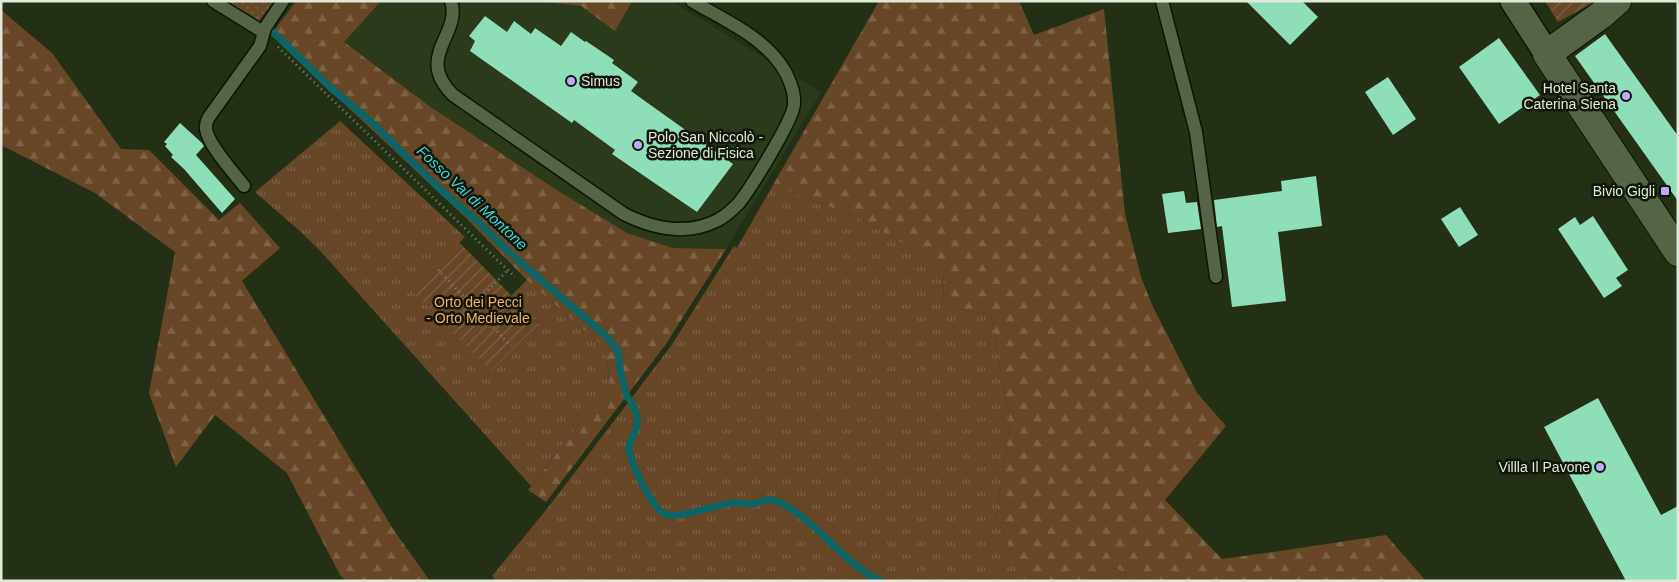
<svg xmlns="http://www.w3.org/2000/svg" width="1679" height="582" font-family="Arial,sans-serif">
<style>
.built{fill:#2a3a1a}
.grass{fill:url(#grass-tufts)}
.forest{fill:url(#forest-firs)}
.park{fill:url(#park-dots)}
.garden{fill:url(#garden-furrows)}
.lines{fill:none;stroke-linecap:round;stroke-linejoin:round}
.stream{stroke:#0d6566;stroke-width:7}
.building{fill:#8fdeba}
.service-casing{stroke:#0c1701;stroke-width:15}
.minor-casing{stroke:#0c1701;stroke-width:28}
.secondary-casing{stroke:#0c1701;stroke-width:30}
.path{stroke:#7a8570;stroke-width:3;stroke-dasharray:1 4;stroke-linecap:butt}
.service{stroke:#556347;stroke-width:12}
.minor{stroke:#556347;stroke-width:25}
.secondary{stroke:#556347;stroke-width:28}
.poi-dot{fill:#bfa9f4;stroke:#10160a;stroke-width:2}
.labels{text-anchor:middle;stroke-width:5;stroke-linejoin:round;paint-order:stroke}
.poi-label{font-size:14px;fill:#e0e9d9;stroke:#10160a;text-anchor:end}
.park-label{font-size:14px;fill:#f8ae67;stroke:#10160a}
.water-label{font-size:15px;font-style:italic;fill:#3dd6da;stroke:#10160a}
</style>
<defs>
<pattern id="grass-tufts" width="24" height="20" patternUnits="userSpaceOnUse" patternTransform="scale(1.25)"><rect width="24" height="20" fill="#684727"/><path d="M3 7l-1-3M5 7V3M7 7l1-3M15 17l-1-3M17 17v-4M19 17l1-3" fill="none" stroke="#7d6246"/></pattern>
<pattern id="forest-firs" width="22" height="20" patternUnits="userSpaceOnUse" patternTransform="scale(1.25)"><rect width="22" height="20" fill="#684727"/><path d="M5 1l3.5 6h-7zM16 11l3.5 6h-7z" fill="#7d6246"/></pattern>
<pattern id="park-dots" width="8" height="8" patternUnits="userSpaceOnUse" patternTransform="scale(1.25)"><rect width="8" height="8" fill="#684727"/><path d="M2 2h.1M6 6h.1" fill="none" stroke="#7d6246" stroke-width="1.8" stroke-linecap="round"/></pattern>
<pattern id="garden-furrows" width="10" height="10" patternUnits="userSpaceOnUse" patternTransform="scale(1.25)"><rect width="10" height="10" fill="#684727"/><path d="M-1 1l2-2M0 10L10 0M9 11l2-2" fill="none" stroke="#7d6246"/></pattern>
</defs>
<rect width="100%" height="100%" fill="#233016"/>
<!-- built -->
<path class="built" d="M381 1H536L581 6 615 31 632 1H671L821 92 726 249 673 248 627 233 545 183 432 108 344 42Z"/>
<!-- grass -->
<g class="grass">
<path d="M340 121 465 237 411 290 539 324 511 296 527 280 606 349 610 386 531 486 323 254 302 233 255 192Z"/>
<path d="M773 185 859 218 943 267 944 306 991 315 1010 424 996 517 1025 581H492L494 578 492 576 550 505 671 346 734 246 737 248Z"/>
<path d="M1116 568 1140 581H1082L1081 579Z"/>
</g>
<!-- forest -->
<g class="forest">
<path d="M296 1H381L344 42 432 108 552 187 627 233 673 248 726 249 666 344 546 502 528 490 610 386 606 349 527 280 465 217 271 35Z"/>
<path d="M536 1H632L615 31 581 6Z"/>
<path d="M879 1H1019L1034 35 1104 9 1125 214 1141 277 1153 307 1197 393 1226 426 1165 500 1222 559 1280 551 1386 535 1426 581H1140L1116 568 1082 579V581H1025L996 517 1010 424 991 315 944 306 943 267 859 218 773 185Z"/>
<path d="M1 10 52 53 121 149 149 150 219 220 240 203 280 248 242 281 393 529 430 581H346L340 575 287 473 215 415 176 467 149 393 175 252 95 193 1 145Z"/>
</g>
<!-- park -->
<path class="park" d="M225 1H274L258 22Z"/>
<!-- garden -->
<g class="garden">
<path d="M1545 1H1596L1558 22Z"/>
<path d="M459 242 539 324 491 371 411 290Z"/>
</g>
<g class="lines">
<!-- stream -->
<g class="stream">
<path d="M273 32 331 88 367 118 441 190 477 221 510 253 606 336 618 351 620 370 627 397"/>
<path d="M630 400C635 410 640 418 636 429 634 435 630 440 629 446 628 460 652 506 663 513 676 522 717 503 733 503 740 502 746 504 753 504 759 503 765 499 771 500 782 501 792 510 801 516 827 536 851 568 881 581"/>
</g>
</g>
<!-- building -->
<g class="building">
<path d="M1246 1H1302L1318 17 1290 45Z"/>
<path d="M485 16 507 32 514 21 531 34 535 28 561 46 571 32 585 42 586 41 614 60 612 63 638 82 631 91 733 164 697 212 612 154 615 150 574 120 572 123 470 51 475 41 469 36Z"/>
<path d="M1605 34 1678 136V201L1575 56Z"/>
<path d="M1499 38 1540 95 1499 124 1459 67Z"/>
<path d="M1388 77 1416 119 1393 135 1365 92Z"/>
<path d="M180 123 202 143 204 146 196 155 235 199 222 213 184 169 171 157 173 155 165 146 167 144 164 142Z"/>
<path d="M1316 176 1322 226 1278 232 1286 301 1232 307 1222 226 1217 227 1214 200 1282 191 1281 181Z"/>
<path d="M1184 191 1186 203 1197 202 1201 229 1168 233 1162 194Z"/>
<path d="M1460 207 1478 235 1459 247 1441 219Z"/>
<path d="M1593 216 1628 270 1616 278 1622 286 1604 298 1558 229 1575 217 1580 225Z"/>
<path d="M1598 398 1661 515 1678 506V581H1626L1544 427Z"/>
</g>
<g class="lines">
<defs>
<g id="service">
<path d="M213 1 263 32"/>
<path d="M451 1C462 35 414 56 453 95L624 214C654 229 687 236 718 220 726 216 733 209 739 203 750 189 794 119 794 104 795 91 788 75 781 65 760 35 722 19 692 1"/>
<path d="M1162 1 1196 132 1216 277"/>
<path d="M244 186C234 173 208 145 206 129 205 124 207 121 209 117L260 46 265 28 283 1"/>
</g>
<path id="minor" d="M1513 1 1547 54"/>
<path id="secondary" d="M1617 1 1601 15 1547 54 1678 252"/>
</defs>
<!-- service casing -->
<use href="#service" class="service-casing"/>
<!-- minor casing -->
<use href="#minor" class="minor-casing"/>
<!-- secondary casing -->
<use href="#secondary" class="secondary-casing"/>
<!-- path -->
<g class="path">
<path d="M278 47 515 277"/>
<path d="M438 270 511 346"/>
<path d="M453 326 508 270"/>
</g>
<!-- service -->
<use href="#service" class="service"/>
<!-- minor -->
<use href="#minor" class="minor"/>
<!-- secondary -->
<use href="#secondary" class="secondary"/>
</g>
<!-- markers -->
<g class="poi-dot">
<circle cx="571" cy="81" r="5"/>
<circle cx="1626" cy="96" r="5"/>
<circle cx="638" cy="145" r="5"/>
<rect x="1660" y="186" width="10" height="10" rx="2.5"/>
<circle cx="1600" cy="467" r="5"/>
</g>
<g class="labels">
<!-- poi labels -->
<g class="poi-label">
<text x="581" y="86" text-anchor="start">Simus</text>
<text x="1616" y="93">Hotel Santa<tspan x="1616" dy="16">Caterina Siena</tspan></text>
<text x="648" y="142" text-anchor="start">Polo San Niccolò -<tspan x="648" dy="16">Sezione di Fisica</tspan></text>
<text x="1655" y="196">Bivio Gigli</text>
<text x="1590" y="472">Villla Il Pavone</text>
</g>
<!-- park labels -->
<g class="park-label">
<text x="478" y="307">Orto dei Pecci<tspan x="478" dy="16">- Orto Medievale</tspan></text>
</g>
<!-- water labels -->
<g class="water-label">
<text transform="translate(472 198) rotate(43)" y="5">Fosso Val di Montone</text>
</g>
</g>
<!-- border -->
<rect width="1679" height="582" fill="none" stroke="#e0e9d9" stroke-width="5"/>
</svg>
